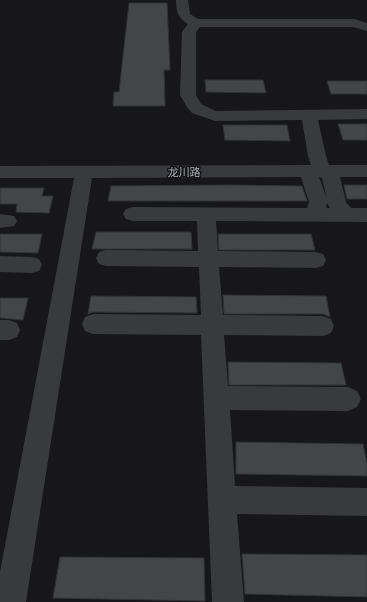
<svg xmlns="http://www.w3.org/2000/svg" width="367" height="602" font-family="Signika,'Noto Sans SC',sans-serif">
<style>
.building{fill:#434649;stroke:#313235}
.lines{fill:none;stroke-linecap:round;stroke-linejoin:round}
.minor{fill:#383a3e;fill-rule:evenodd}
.labels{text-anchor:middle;stroke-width:3;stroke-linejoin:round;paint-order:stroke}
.street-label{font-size:11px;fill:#a9b1b9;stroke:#121214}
</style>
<rect width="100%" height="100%" fill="#171719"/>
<!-- building -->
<g class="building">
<path d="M129 3H167L170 70H164L165 106H113L114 92H119Z"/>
<path d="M205 80H263L266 93 206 92Z"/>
<path d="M327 81H367V94H331Z"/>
<path d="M338 124H367V140H343Z"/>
<path d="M223 125H287L290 141 225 140Z"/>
<path d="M229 185 302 186 307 201H108L111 186Z"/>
<path d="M344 185H367V199H347Z"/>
<path d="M0 188H44L42 196H53L49 213 16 212 17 204H0Z"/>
<path d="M96 232H191L192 249H92Z"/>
<path d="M0 234H42L38 253 0 252Z"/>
<path d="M218 234H311L315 250H219Z"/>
<path d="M223 295 326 296 330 317 323 314H224Z"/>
<path d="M91 296 196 297 197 313 93 312 88 314Z"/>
<path d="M0 298H28L23 320 0 318Z"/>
<path d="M228 362 341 363 346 385H229Z"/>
<path d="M236 442 363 444 367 463V476L236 474Z"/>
<path d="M242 554 367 555V597L245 594Z"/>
<path d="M60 557 204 558 205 601 53 598Z"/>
</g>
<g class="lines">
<!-- minor -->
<g class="minor">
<path d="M176 0H188L190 14 198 19H354L367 23V31L353 27H200L196 32V95L201 104 216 111 367 109V119L318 120 326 156 329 165H367V177H340L346 202 351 208H367V222L216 221 218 251 316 252 323 254 326 260 323 266 316 268 219 267 223 315 323 316 331 319 334 326 331 333 323 336 224 335 228 386 348 387 357 391 361 399 357 407 348 411 230 410 235 486 367 488V516L237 514 244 602H212L201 335 93 334 85 331 82 324 85 317 93 314 201 315 199 267 106 266 99 264 96 258 99 252 106 250 198 251 197 221H133L126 219 123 214 126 209 133 207 307 208 309 202 301 177 92 178 26 602H0V572L74 178H0V166L311 165 308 156 302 120 215 121 192 113 187 107 180 95 182 32 188 24C178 18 176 11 176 0ZM319 177 322 178 327 199ZM327 203 330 208H326Z"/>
<path d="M0 214 14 216 17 221 14 226 0 228Z"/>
<path d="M0 256 32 257 39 259 42 265 39 271 32 273 0 272Z"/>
<path d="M0 320H9L17 323 20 330 17 337 9 340H0Z"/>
</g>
</g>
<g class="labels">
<!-- street labels -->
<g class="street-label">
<text x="184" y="176">龙川路</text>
</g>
</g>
</svg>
